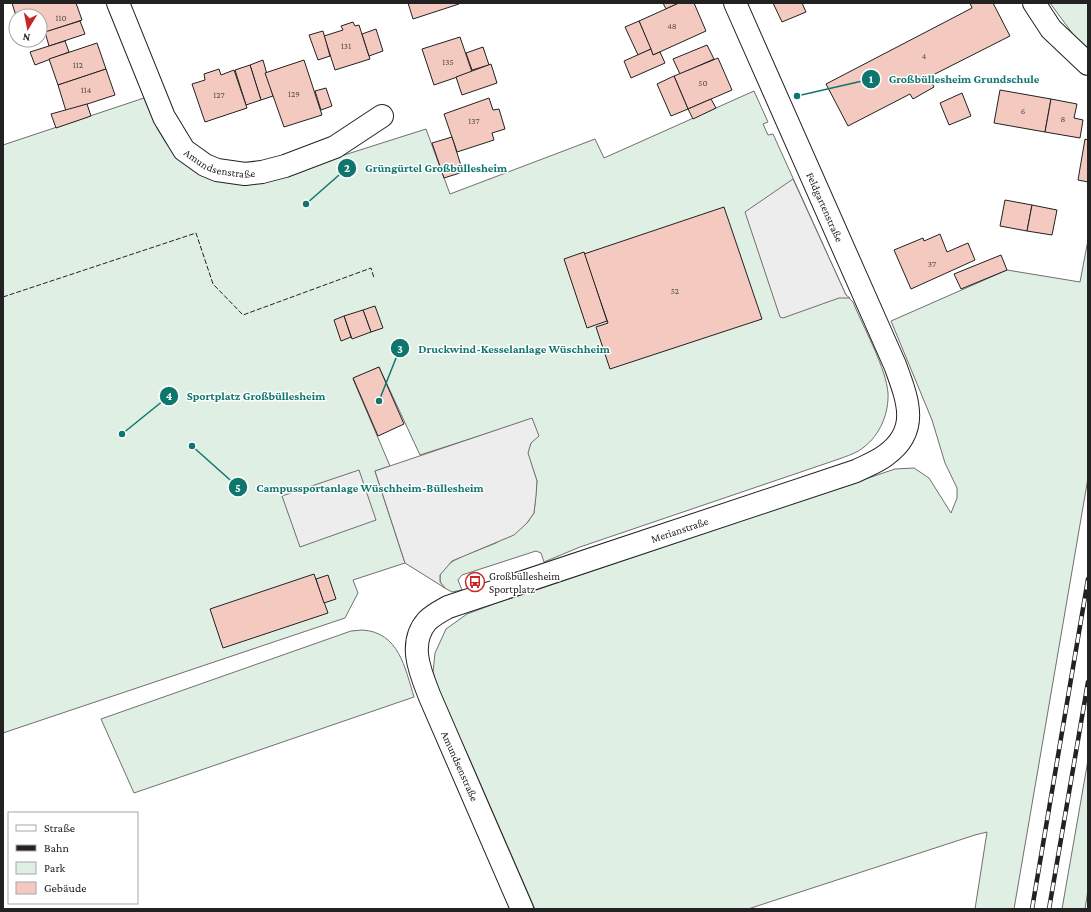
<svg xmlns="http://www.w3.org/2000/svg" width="1091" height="912" font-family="'Crimson Pro',serif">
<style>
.green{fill:#e0efe3;stroke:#6f6f6f}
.parking{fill:#ededed;stroke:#6f6f6f}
.building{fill:#f3c9c0;stroke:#222}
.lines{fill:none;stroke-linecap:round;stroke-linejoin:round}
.minor-casing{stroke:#222;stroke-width:24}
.minor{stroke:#fff;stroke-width:22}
.rail-casing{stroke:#222;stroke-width:4.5}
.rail{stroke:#fff;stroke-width:3;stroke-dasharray:9;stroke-linecap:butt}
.fence{stroke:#222;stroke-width:1;stroke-dasharray:5 2;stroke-linecap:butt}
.labels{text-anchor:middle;stroke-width:3;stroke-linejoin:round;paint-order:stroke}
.number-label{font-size:9px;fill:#564c4a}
.street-label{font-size:11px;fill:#222;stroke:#fff}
.poi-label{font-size:11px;fill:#222;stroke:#fff;text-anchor:start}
.leader{fill:none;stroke:#0f766e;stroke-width:1.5}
.callout-dot{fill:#0f766e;stroke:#fff;stroke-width:1.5}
.mark-label{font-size:12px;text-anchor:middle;font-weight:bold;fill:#fff}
.callout-label{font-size:12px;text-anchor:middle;font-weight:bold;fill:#0f766e;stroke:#fff;stroke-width:3;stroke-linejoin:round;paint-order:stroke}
</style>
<rect width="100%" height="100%" fill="#fff"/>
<!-- green -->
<g class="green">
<path d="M1050 3H1088V49L1078 41Z"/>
<path d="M754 91 768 122 763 124 768 135 773 134 846 295 853 302 856 309C866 332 886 369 888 393 889 413 880 435 864 447 857 453 847 456 839 459L580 547 544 562 541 553 536 551 462 575 458 580 462 590 452 592 443 587 440 581V575L444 568 453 561 463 556 496 543 527 523 534 513 537 481 527 453 531 443 532 419 420 455 379 367 353 379 390 466 375 471 405 563 353 580 358 593 345 618 3 733V145L144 98 157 128 166 143 180 159 275 177 426 129 450 194 595 139 604 158Z"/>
<path d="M1088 240V478L1014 909H975L987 832 975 835 748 909H535L470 760 439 693 433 672 435 653 446 629 467 614 494 604 895 469 914 468 929 478 951 513 957 498V488L945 463 932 420 891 321 1007 270 1080 282Z"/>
<path d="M362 630C399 632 405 668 414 697L134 793 101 719 351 631Z"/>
<path d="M1088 760V890L1085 909H1062Z"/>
</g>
<!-- parking -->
<g class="parking">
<path d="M793 179 846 295 850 298H839L783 318 780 317 745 212Z"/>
<path d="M532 418 539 436 531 443 528 453 537 481 536 496 534 513 527 523 514 535 452 561 440 575V582L445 588 405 563 375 471Z"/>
<path d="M359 470 376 520 300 547 282 496Z"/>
</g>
<!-- building -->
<g class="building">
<path d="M12 3H76L82 20 43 33 40 16H16Z"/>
<path d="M408 3H459V4L413 19Z"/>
<path d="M663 3H679L666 9Z"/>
<path d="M679 3H694L706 31 653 55 639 21Z"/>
<path d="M773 3H802L806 12 782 22Z"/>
<path d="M970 3H993L1010 36 929 77 934 87 913 99 910 94 848 126 826 84 972 8Z"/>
<path d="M80 21 85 34 49 46 45 32Z"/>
<path d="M639 21 651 49 638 55 625 27Z"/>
<path d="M353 22 355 26 359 25 370 59 335 70 324 36 343 30 341 26Z"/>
<path d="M376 29 383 51 369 56 362 34Z"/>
<path d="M323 31 330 56 318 60 309 35Z"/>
<path d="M460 37 472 72 434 85 422 49Z"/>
<path d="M65 41 69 52 35 65 30 52Z"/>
<path d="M97 43 106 69 58 85 49 59Z"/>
<path d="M707 45 714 59 680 74 673 59Z"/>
<path d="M483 47 489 65 472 70 466 53Z"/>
<path d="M651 49 653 55 660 52 665 63 631 78 624 61Z"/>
<path d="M718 58 732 90 688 109 674 76Z"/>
<path d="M263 60 273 96 261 100 250 65Z"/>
<path d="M304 60 322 115 284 127 265 73Z"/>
<path d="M491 64 497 83 462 95 456 77Z"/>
<path d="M250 65 261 100 246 105 235 70Z"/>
<path d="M106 69 115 95 66 111 58 85Z"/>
<path d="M219 69 221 75 234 70 247 108 205 122 192 84 205 80 204 74Z"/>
<path d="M674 76 688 109 671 116 657 84Z"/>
<path d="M326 88 332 106 321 110 315 91Z"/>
<path d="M1000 90 1051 99 1045 132 994 123Z"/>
<path d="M962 93 971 116 949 125 940 103Z"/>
<path d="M489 98 493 110 499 109 505 129 492 133 494 140 457 152 444 114Z"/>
<path d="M711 99 716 108 693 119 688 109Z"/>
<path d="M1051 99 1077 104 1074 118 1083 120 1080 138 1045 132Z"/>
<path d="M87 104 91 116 56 128 51 114Z"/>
<path d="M452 137 463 172 444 178 432 143Z"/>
<path d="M1085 139 1088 140V182L1078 180Z"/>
<path d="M1005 200 1032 205 1027 231 1000 226Z"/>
<path d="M1032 205 1057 210 1052 235 1027 231Z"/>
<path d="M724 207 762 319 610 369 596 327 608 323 584 254Z"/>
<path d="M940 234 947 252 968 243 975 260 911 289 894 250 923 238 924 241Z"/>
<path d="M584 252 607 321 587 328 564 259Z"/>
<path d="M1001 255 1007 270 961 289 954 274Z"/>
<path d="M375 306 383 328 371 332 363 310Z"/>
<path d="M363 310 371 332 352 339 344 316Z"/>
<path d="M344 316 351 337 341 341 334 320Z"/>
<path d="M379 367 404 424 378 436 353 378Z"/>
<path d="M314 574 328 613 223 648 210 609Z"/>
<path d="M328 575 336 599 324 603 316 579Z"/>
</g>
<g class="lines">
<defs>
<g id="minor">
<path id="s1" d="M118 3 164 117 184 150 205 165 217 170 245 174 262 172 285 166 335 147 382 116"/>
<path d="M1034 3 1051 29 1088 64"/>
<path id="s2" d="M522 909 430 697C421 674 407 644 427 621 433 615 441 611 448 607L856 471C866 466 877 462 886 455 921 430 907 398 895 365L735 3"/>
</g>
</defs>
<!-- minor casing -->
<use href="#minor" class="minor-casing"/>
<!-- minor -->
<use href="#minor" class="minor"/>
<defs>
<g id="rail">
<path d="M1032 909 1088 579"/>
<path d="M1049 909 1088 682"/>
</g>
</defs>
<!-- rail casing -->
<use href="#rail" class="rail-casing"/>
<!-- rail -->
<use href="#rail" class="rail"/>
<!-- fence -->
<path class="fence" d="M3 297 196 233 213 284 243 315 371 268 374 278"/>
</g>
<!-- icons -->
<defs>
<symbol id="bus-ring" viewBox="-11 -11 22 22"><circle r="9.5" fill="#fff" stroke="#c62828" stroke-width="1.5"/><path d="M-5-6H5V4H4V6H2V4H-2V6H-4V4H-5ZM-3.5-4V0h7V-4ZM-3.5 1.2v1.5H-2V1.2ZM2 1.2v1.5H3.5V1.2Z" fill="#c62828"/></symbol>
</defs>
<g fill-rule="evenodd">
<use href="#bus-ring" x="464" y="571" width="22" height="22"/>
</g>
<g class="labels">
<!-- number labels -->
<g class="number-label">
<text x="61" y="21">110</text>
<text x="672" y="29">48</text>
<text x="346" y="49">131</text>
<text x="924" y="59">4</text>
<text x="448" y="65">135</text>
<text x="78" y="68">112</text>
<text x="703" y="86">50</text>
<text x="86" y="93">114</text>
<text x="294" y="97">129</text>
<text x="219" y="98">127</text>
<text x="1023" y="114">6</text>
<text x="1063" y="122">8</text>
<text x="474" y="124">137</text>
<text x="932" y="267">37</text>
<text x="675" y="294">52</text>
</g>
<!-- street labels -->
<g class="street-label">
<text dy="4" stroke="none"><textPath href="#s1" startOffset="201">Amundsenstraße</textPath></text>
<text transform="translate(825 207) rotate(66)" y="4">Feldgartenstraße</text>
<text dy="4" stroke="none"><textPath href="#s2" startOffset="581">Merianstraße</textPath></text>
<text transform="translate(460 766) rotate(66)" y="4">Amundsenstraße</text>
</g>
<!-- poi labels -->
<g class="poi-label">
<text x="489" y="580">Großbüllesheim<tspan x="489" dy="13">Sportplatz</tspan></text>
</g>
</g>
<!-- callouts -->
<path class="leader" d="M797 96L871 79M306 204L347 168M379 401L400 348M122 434L169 396M192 446L238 487"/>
<g class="callout-dot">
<circle cx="797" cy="96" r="4"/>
<circle cx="306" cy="204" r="4"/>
<circle cx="379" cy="401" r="4"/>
<circle cx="122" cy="434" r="4"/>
<circle cx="192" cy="446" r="4"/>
<circle cx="871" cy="79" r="10"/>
<circle cx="347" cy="168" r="10"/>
<circle cx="400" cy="348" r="10"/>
<circle cx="169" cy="396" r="10"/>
<circle cx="238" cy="487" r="10"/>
</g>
<g class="mark-label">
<text x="871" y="83">1</text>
<text x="347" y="172">2</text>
<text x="400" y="353">3</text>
<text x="169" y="400">4</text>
<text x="238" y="492">5</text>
</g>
<g class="callout-label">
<text x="964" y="83">Großbüllesheim Grundschule</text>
<text x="436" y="172">Grüngürtel Großbüllesheim</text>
<text x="514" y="353">Druckwind-Kesselanlage Wüschheim</text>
<text x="256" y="400">Sportplatz Großbüllesheim</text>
<text x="370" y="492">Campussportanlage Wüschheim-Büllesheim</text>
</g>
<!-- border -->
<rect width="1091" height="912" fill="none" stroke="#222222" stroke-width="8"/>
<!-- legend -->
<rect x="8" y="812" width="130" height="92" fill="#ffffff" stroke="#a7a7a7"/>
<rect x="16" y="825" width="20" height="6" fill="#ffffff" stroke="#a7a7a7"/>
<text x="44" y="832" font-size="12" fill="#222222">Straße</text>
<rect x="16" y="845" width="20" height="6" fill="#222222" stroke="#a7a7a7"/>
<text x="44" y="852" font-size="12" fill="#222222">Bahn</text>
<rect x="16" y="862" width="20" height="12" fill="#e0efe3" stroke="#a7a7a7"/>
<text x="44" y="872" font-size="12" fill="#222222">Park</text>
<rect x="16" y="882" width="20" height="12" fill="#f3c9c0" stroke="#a7a7a7"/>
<text x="44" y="892" font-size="12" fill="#222222">Gebäude</text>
<!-- north arrow -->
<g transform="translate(28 28) rotate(190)"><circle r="19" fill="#ffffff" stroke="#a7a7a7"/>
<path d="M0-3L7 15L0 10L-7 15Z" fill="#c62828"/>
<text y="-6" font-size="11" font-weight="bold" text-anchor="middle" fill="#222222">N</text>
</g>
</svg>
